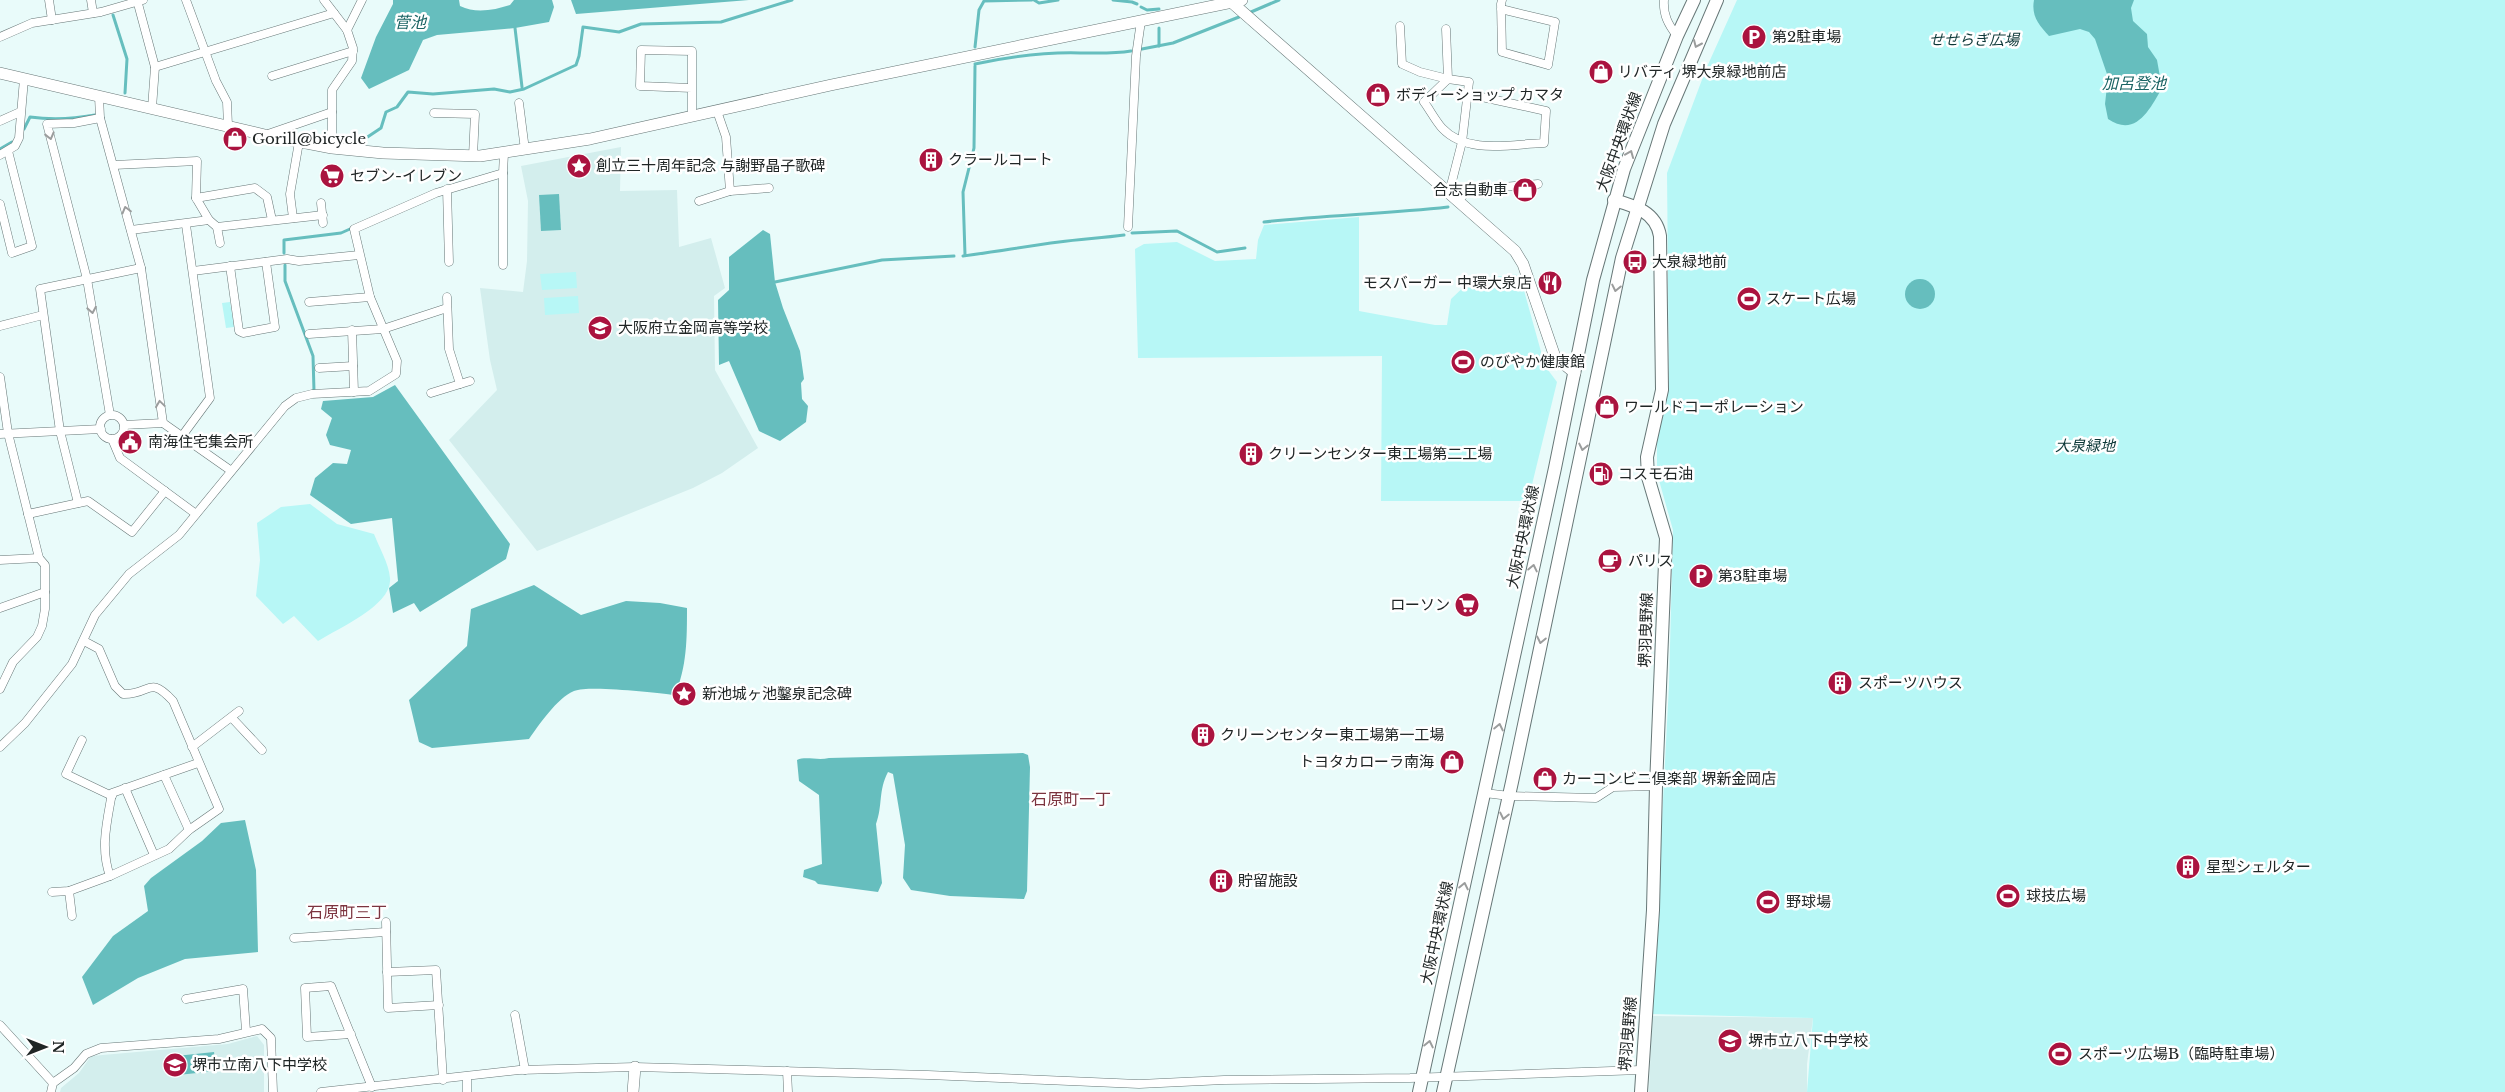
<svg xmlns="http://www.w3.org/2000/svg" width="2505" height="1092" font-family="'Libre Baskerville','Noto Sans JP',serif">
<style>
.built{fill:#d3eeed}
.green{fill:#b7f7f6}
.water{fill:#66bebe}
.lines{fill:none;stroke-linecap:round;stroke-linejoin:round}
.stream{stroke:#66bebe;stroke-width:3}
.street-casing{stroke:#677777;stroke-width:9}
.secondary-casing{stroke:#677777;stroke-width:12}
.primary-casing{stroke:#677777;stroke-width:14}
.street{stroke:#fff;stroke-width:8}
.secondary{stroke:#fff;stroke-width:11}
.primary{stroke:#fff;stroke-width:12}
.oneway{stroke:#9b9d9d}
.labels{text-anchor:middle;stroke-width:5;stroke-linejoin:round;paint-order:stroke}
.poi-label{font-size:15px;fill:#202626;stroke:#fff;text-anchor:start}
.park-label{font-size:15px;font-style:italic;fill:#0d3838;stroke:#fff}
.street-label{font-size:15px;fill:#202626;stroke:#fff}
.water-label{font-size:16px;font-style:italic;fill:#196363;stroke:#fff}
.neighbourhood-label{font-size:16px;fill:#7c343f;stroke:#fff}
</style>
<rect width="100%" height="100%" fill="#e9fbfa"/>
<!-- built -->
<g class="built">
<path d="M621 147 620 191 677 190 679 247 711 238 725 288 714 296 715 370 758 448 722 473 693 488 537 551 449 440 497 390 490 360 480 288 523 292 527 261 528 201 521 166Z"/>
<path d="M1652 1016 1813 1018 1807 1064V1092H1649Z"/>
<path d="M257 1036 264 1045V1092H60L61 1088 79 1073 91 1056 228 1044Z"/>
</g>
<!-- green -->
<g class="green">
<path d="M1737 0H2505V1092H1807L1813 1018 1652 1014 1669 685 1673 530 1657 473V441L1669 385 1667 173 1706 69Z"/>
<path d="M1359 217V311L1435 325H1447L1451 299 1470 281 1514 274 1520 276 1545 366 1557 382 1528 501H1381L1382 356 1138 358 1135 249 1144 244 1177 242 1215 261 1256 259 1258 240 1264 225Z"/>
<path d="M576 272 577 288 542 290 540 274Z"/>
<path d="M578 296 579 313 545 315 544 298Z"/>
<path d="M230 302 234 327 226 328 222 303Z"/>
<path d="M310 504 337 524 374 534C379 547 389 564 390 578 393 605 338 628 318 641L294 616 283 624 256 596 260 560 257 523 281 507Z"/>
</g>
<!-- water -->
<g class="water">
<path d="M393 0H459L460 6C476 14 494 10 510 5L514 0H552L554 7 549 22 515 28 437 35 423 40 409 70 369 89 361 78 376 37 393 4Z"/>
<path d="M571 0H749L576 14Z"/>
<path d="M2034 0H2134L2131 8 2133 21 2147 34 2148 47 2157 60 2162 88C2150 109 2136 138 2108 119L2105 104 2108 77 2095 39 2089 32 2080 29 2049 36C2039 25 2031 16 2034 0Z"/>
<path d="M559 194 561 230 541 231 539 195Z"/>
<path d="M763 230 770 234 775 282 783 308 800 351 804 379 801 383 802 399 808 406 806 422 780 441 759 431 729 361 719 365 718 300 729 290V257Z"/>
<circle cx="1920" cy="294" r="15"/>
<path d="M395 385 510 544 506 559 420 612 414 603 393 613 389 588 398 581 392 518 351 524 310 495 315 478 333 463 347 464 351 450 330 445 326 435 332 418 321 409 323 401 373 397Z"/>
<path d="M534 585 581 615 626 601 660 603 687 608C687 639 687 666 675 695 654 693 591 685 574 691 557 698 539 725 529 739L432 748 419 742 409 700 467 646 471 609Z"/>
<path d="M1023 753 1028 755 1030 767 1027 891 1024 899 950 896 911 890 903 878 905 845 893 774 888 772C878 791 883 805 876 824L882 883 878 892 818 884 815 881 803 877 804 870 822 864 819 795 799 781 797 760C806 756 818 761 829 758Z"/>
<path d="M245 820 256 870 258 952 185 959 138 978 93 1005 82 977 113 936 148 911 144 886 151 878 202 841 221 823Z"/>
<path d="M214 1052 216 1071 178 1075 176 1056Z"/>
</g>
<g class="lines">
<!-- stream -->
<g class="stream">
<path d="M1034 0 1039 3 1058 0"/>
<path d="M1113 0 1132 2 1137 4"/>
<path d="M1141 7 1147 10 1159 9"/>
<path d="M1251 12 1279 0"/>
<path d="M113 15 127 59 125 93"/>
<path d="M515 28 522 87"/>
<path d="M1159 46V28"/>
<path d="M975 47 979 10 984 1 1032 0"/>
<path d="M1142 49 1173 43 1239 17"/>
<path d="M975 64C1008 57 1045 52 1080 53 1097 53 1113 54 1131 51"/>
<path d="M24 129 30 117C52 120 73 119 95 115"/>
<path d="M361 144 366 138 381 128 386 112 397 107 408 92 433 94 494 89 510 92 524 89 576 65 579 56 583 27 619 32 641 24 721 22 792 0"/>
<path d="M0 149 12 142"/>
<path d="M1264 222C1325 215 1386 214 1448 207"/>
<path d="M1132 233 1177 231 1217 252 1245 248"/>
<path d="M284 253V240L341 233 350 229"/>
<path d="M965 255 963 192 974 148 975 66"/>
<path d="M963 256C995 252 1027 246 1059 242 1081 239 1102 238 1124 235"/>
<path d="M285 265V281L313 356 314 391"/>
<path d="M775 282 882 260 954 256"/>
</g>
<defs>
<g id="street">
<path d="M49 0 52 20"/>
<path d="M91 0 93 13"/>
<path d="M137 0 155 67 152 108"/>
<path d="M186 0 216 81 227 102 228 126"/>
<path d="M324 0 347 30 353 48 352 61 332 90V148"/>
<path d="M1664 0C1663 15 1668 24 1677 36"/>
<path d="M1501 9 1555 22 1548 65 1502 52 1501 4 1502 0"/>
<path d="M1400 26 1402 64 1420 72 1448 79 1446 29"/>
<path d="M347 30 362 0"/>
<path d="M0 37 32 23 101 12 143 0"/>
<path d="M155 67 334 13"/>
<path d="M272 76 353 51"/>
<path d="M692 88 640 86 641 50 692 51V117"/>
<path d="M99 96 100 118 141 268 163 423 230 470"/>
<path d="M519 103 525 150"/>
<path d="M717 111 726 137 730 191"/>
<path d="M434 113 475 114 473 156"/>
<path d="M100 118 74 123 47 124 87 279 110 415"/>
<path d="M0 121 20 112"/>
<path d="M268 134 332 112"/>
<path d="M0 155 15 146 19 138 24 79"/>
<path d="M114 165 197 161 196 198 209 220"/>
<path d="M447 189 449 262"/>
<path d="M1449 193 1462 142 1469 82 1448 79 1424 102C1430 110 1435 120 1442 128 1467 155 1511 144 1544 143L1546 111 1468 94"/>
<path d="M196 198 255 188 267 197 272 220"/>
<path d="M699 201 730 191 769 188"/>
<path d="M1458 201 1468 190 1538 184"/>
<path d="M321 203 323 223"/>
<path d="M0 204 12 253 32 246 8 151"/>
<path d="M293 218 290 194 299 142"/>
<path d="M217 227 220 243"/>
<path d="M1128 227 1136 56 1141 21"/>
<path d="M131 230 209 220 217 227 323 215"/>
<path d="M503 265V173"/>
<path d="M230 266 239 331 243 333 275 327 266 262"/>
<path d="M193 271 287 259 299 261 359 255"/>
<path d="M447 297 449 349 460 384"/>
<path d="M309 302 370 297"/>
<path d="M0 326 43 315"/>
<path d="M352 330 354 392"/>
<path d="M309 334 383 329 447 308"/>
<path d="M319 368 353 366"/>
<path d="M0 377 8 433 39 558 45 565V609L42 626 37 637 13 662 0 689"/>
<path d="M431 393 470 381"/>
<circle cx="112" cy="427" r="12"/>
<path d="M124 425 163 423"/>
<path d="M0 434 101 429"/>
<path d="M182 436 210 398 186 225"/>
<path d="M112 439 120 458 196 514"/>
<path d="M78 503 60 431 40 289 141 268"/>
<path d="M28 514 88 501 132 532 165 491"/>
<path d="M0 560 39 558"/>
<path d="M0 608 45 592"/>
<path d="M232 718 262 750"/>
<path d="M82 740 66 774 112 796"/>
<path d="M0 747 25 723 72 664 95 615 129 574 179 535 285 406 296 398 312 394 369 391 396 374 397 361 370 297 354 229 436 193 503 173 504 153"/>
<path d="M192 747 239 711"/>
<path d="M164 775 189 830"/>
<path d="M125 788 154 855"/>
<path d="M1485 793 1509 796 1596 798 1613 787 1656 786"/>
<path d="M110 876C100 848 107 822 112 793L198 763"/>
<path d="M69 891 72 916"/>
<path d="M52 892 69 891 110 876 169 849 189 830 219 809 173 701C148 674 151 695 123 694L115 686 99 649 84 641"/>
<path d="M386 922 388 1008 439 1005"/>
<path d="M294 938 386 932"/>
<path d="M387 972 436 970 443 1080"/>
<path d="M186 999 243 989 246 1031"/>
<path d="M515 1015 525 1070"/>
<path d="M0 1025 53 1083"/>
<path d="M351 1034 307 1037 305 988 331 986 372 1087"/>
<path d="M787 1071 788 1092"/>
<path d="M467 1077V1092"/>
<path d="M51 1092 53 1083 74 1068 86 1054 101 1048 219 1039 262 1029 271 1038 273 1092"/>
<path d="M321 1092 519 1070 635 1067 928 1075 1139 1084 1224 1080 1410 1078 1641 1070"/>
</g>
<g id="secondary">
<path d="M1229 0 1515 251 1523 264 1555 357 1575 373"/>
<path d="M0 73 265 135 332 148 383 153 480 156 590 139 831 85 1242 0"/>
<path d="M633 1092 635 1067"/>
</g>
<g id="primary">
<path d="M1614 200C1635 206 1656 212 1660 236L1662 390 1647 457 1648 477 1666 538 1656 786 1653 910 1641 1092"/>
<path d="M1419 1092 1555 468 1593 280 1624 169 1677 36 1694 0"/>
<path d="M1443 1092 1512 782 1622 258 1664 124 1717 0"/>
</g>
</defs>
<!-- street casing -->
<use href="#street" class="street-casing"/>
<!-- secondary casing -->
<use href="#secondary" class="secondary-casing"/>
<!-- primary casing -->
<use href="#primary" class="primary-casing"/>
<!-- street -->
<use href="#street" class="street"/>
<!-- secondary -->
<use href="#secondary" class="secondary"/>
<!-- primary -->
<use href="#primary" class="primary"/>
</g>
<!-- one-way arrows -->
<defs><path id="oneway-chevron" d="M-2-3.5L2.5 0L-2 3.5" fill="none" stroke-width="1.6" stroke-linecap="round" stroke-linejoin="round" transform="scale(1.25)"/></defs>
<g class="oneway">
<use href="#oneway-chevron" transform="translate(1697 44) rotate(114)"/>
<use href="#oneway-chevron" transform="translate(50 136) rotate(76)"/>
<use href="#oneway-chevron" transform="translate(1630 154) rotate(-68)"/>
<use href="#oneway-chevron" transform="translate(126 210) rotate(-105)"/>
<use href="#oneway-chevron" transform="translate(1616 288) rotate(102)"/>
<use href="#oneway-chevron" transform="translate(92 310) rotate(80)"/>
<use href="#oneway-chevron" transform="translate(160 404) rotate(-98)"/>
<use href="#oneway-chevron" transform="translate(1583 447) rotate(102)"/>
<use href="#oneway-chevron" transform="translate(1533 568) rotate(-78)"/>
<use href="#oneway-chevron" transform="translate(1541 640) rotate(102)"/>
<use href="#oneway-chevron" transform="translate(1499 727) rotate(-78)"/>
<use href="#oneway-chevron" transform="translate(1504 816) rotate(102)"/>
<use href="#oneway-chevron" transform="translate(1464 886) rotate(-78)"/>
<use href="#oneway-chevron" transform="translate(1429 1044) rotate(-78)"/>
</g>
<!-- icons -->
<defs>
<symbol id="parking-disc" viewBox="-11 -11 22 22"><circle r="9.5" fill="#aa133f" stroke="#fff"/><path d="M-3.5-5.5H1a3.5 3.5 0 0 1 0 7H-1V5.5H-3.5ZM-1-3.4V-.6H.8a1.4 1.4 0 0 0 0-2.8Z" fill="#fff"/></symbol>
<symbol id="shop-disc" viewBox="-11 -11 22 22"><circle r="9.5" fill="#aa133f" stroke="#fff"/><path d="M-5-2.5h2.3a2.7 3.5 0 0 1 5.4 0H5L5.5 6h-11ZM-1.5-2.5h3a1.5 2.3 0 0 0-3 0Z" fill="#fff"/></symbol>
<symbol id="building-disc" viewBox="-11 -11 22 22"><circle r="9.5" fill="#aa133f" stroke="#fff"/><path d="M-4-6H4V6H1V3H-1V6H-4ZM-2.5-4.3h1.7v1.8h-1.7ZM.8-4.3h1.7v1.8H.8ZM-2.5-1h1.7V.8h-1.7ZM.8-1h1.7V.8H.8Z" fill="#fff"/></symbol>
<symbol id="sight-disc" viewBox="-11 -11 22 22"><circle r="9.5" fill="#aa133f" stroke="#fff"/><path d="M0-6L1.8-2.2L6-1.7L2.9 1.2L3.7 5.4L0 3.3L-3.7 5.4L-2.9 1.2L-6-1.7L-1.8-2.2Z" fill="#fff"/></symbol>
<symbol id="supermarket-disc" viewBox="-11 -11 22 22"><circle r="9.5" fill="#aa133f" stroke="#fff"/><path d="M-6-5.5h2.5l.6 2H6L4.5 2H-2.5L-4.4-4H-6ZM-1.5 3.2a1.3 1.3 0 1 0 .1 0ZM3 3.2a1.3 1.3 0 1 0 .1 0Z" fill="#fff"/></symbol>
<symbol id="bus-disc" viewBox="-11 -11 22 22"><circle r="9.5" fill="#aa133f" stroke="#fff"/><path d="M-5-6H5V4H4V6H2V4H-2V6H-4V4H-5ZM-3.5-4V0h7V-4ZM-3.5 1.2v1.5H-2V1.2ZM2 1.2v1.5H3.5V1.2Z" fill="#fff"/></symbol>
<symbol id="restaurant-disc" viewBox="-11 -11 22 22"><circle r="9.5" fill="#aa133f" stroke="#fff"/><path d="M-5-6h1v4h1v-4h1v4h1v-4h1v5L-1.5 .5V6h-2V.5L-5-1ZM5-6V6H3V1.5H1.5Q1.5-4 5-6Z" fill="#fff"/></symbol>
<symbol id="stadium-disc" viewBox="-11 -11 22 22"><circle r="9.5" fill="#aa133f" stroke="#fff"/><path d="M0-5a6.5 5 0 1 0 0 10a6.5 5 0 1 0 0-10ZM-3.5-1.8h7v3.6h-7Z" fill="#fff"/></symbol>
<symbol id="school-disc" viewBox="-11 -11 22 22"><circle r="9.5" fill="#aa133f" stroke="#fff"/><path d="M0-5L7-2L0 1L-7-2ZM-4 1L0 2.5L4 1V4Q0 6-4 4Z" fill="#fff"/></symbol>
<symbol id="civic-disc" viewBox="-11 -11 22 22"><circle r="9.5" fill="#aa133f" stroke="#fff"/><path d="M-.6-6.5H3V-4.5H.6V-3L4-1V1h2V6H-6V1h2V-1L-.6-3ZM-1.2 2.5V6h2.4V2.5Z" fill="#fff"/></symbol>
<symbol id="fuel-disc" viewBox="-11 -11 22 22"><circle r="9.5" fill="#aa133f" stroke="#fff"/><path d="M-5.5-6h7V0h2V4h1.3V-2.5L3-4.5l.8-.8L6-3V5H2.5V1h-1V6h-7ZM-4.2-4.7v3.2H.2V-4.7Z" fill="#fff"/></symbol>
<symbol id="cafe-disc" viewBox="-11 -11 22 22"><circle r="9.5" fill="#aa133f" stroke="#fff"/><path d="M-5.5-4.5H6V0H3Q3 3.5 0 3.5H-2.5Q-5.5 3.5-5.5 0ZM3-3.2v2h1.7v-2ZM-6 4.5H4V6H-6Z" fill="#fff"/></symbol>
</defs>
<g fill-rule="evenodd">
<use href="#parking-disc" x="1740" y="23" width="28" height="28"/>
<use href="#shop-disc" x="1587" y="58" width="28" height="28"/>
<use href="#shop-disc" x="1364" y="81" width="28" height="28"/>
<use href="#shop-disc" x="221" y="125" width="28" height="28"/>
<use href="#building-disc" x="917" y="146" width="28" height="28"/>
<use href="#sight-disc" x="565" y="152" width="28" height="28"/>
<use href="#supermarket-disc" x="318" y="162" width="28" height="28"/>
<use href="#shop-disc" x="1511" y="176" width="28" height="28"/>
<use href="#bus-disc" x="1621" y="248" width="28" height="28"/>
<use href="#restaurant-disc" x="1536" y="269" width="28" height="28"/>
<use href="#stadium-disc" x="1735" y="285" width="28" height="28"/>
<use href="#school-disc" x="586" y="314" width="28" height="28"/>
<use href="#stadium-disc" x="1449" y="348" width="28" height="28"/>
<use href="#shop-disc" x="1593" y="393" width="28" height="28"/>
<use href="#civic-disc" x="116" y="428" width="28" height="28"/>
<use href="#building-disc" x="1237" y="440" width="28" height="28"/>
<use href="#fuel-disc" x="1587" y="460" width="28" height="28"/>
<use href="#cafe-disc" x="1596" y="547" width="28" height="28"/>
<use href="#parking-disc" x="1687" y="562" width="28" height="28"/>
<use href="#supermarket-disc" x="1453" y="591" width="28" height="28"/>
<use href="#building-disc" x="1826" y="669" width="28" height="28"/>
<use href="#sight-disc" x="670" y="680" width="28" height="28"/>
<use href="#building-disc" x="1189" y="721" width="28" height="28"/>
<use href="#shop-disc" x="1438" y="748" width="28" height="28"/>
<use href="#shop-disc" x="1531" y="765" width="28" height="28"/>
<use href="#building-disc" x="2174" y="853" width="28" height="28"/>
<use href="#building-disc" x="1207" y="867" width="28" height="28"/>
<use href="#stadium-disc" x="1994" y="882" width="28" height="28"/>
<use href="#stadium-disc" x="1754" y="888" width="28" height="28"/>
<use href="#school-disc" x="1716" y="1027" width="28" height="28"/>
<use href="#stadium-disc" x="2046" y="1040" width="28" height="28"/>
<use href="#school-disc" x="161" y="1051" width="28" height="28"/>
</g>
<g class="labels">
<!-- poi labels -->
<g class="poi-label">
<text x="1772" y="42">第2駐車場</text>
<text x="1618" y="77">リバティ 堺大泉緑地前店</text>
<text x="1396" y="100">ボディーショップ カマタ</text>
<text x="252" y="144">Gorill@bicycle</text>
<text x="948" y="165">クラールコート</text>
<text x="596" y="171">創立三十周年記念 与謝野晶子歌碑</text>
<text x="350" y="181">セブン-イレブン</text>
<text x="1508" y="195" text-anchor="end">合志自動車</text>
<text x="1652" y="267">大泉緑地前</text>
<text x="1532" y="288" text-anchor="end">モスバーガー 中環大泉店</text>
<text x="1766" y="304">スケート広場</text>
<text x="618" y="333">大阪府立金岡高等学校</text>
<text x="1480" y="367">のびやか健康館</text>
<text x="1624" y="412">ワールドコーポレーション</text>
<text x="148" y="447">南海住宅集会所</text>
<text x="1268" y="459">クリーンセンター東工場第二工場</text>
<text x="1618" y="479">コスモ石油</text>
<text x="1628" y="566">パリス</text>
<text x="1718" y="581">第3駐車場</text>
<text x="1450" y="610" text-anchor="end">ローソン</text>
<text x="1858" y="688">スポーツハウス</text>
<text x="702" y="699">新池城ヶ池鑿泉記念碑</text>
<text x="1220" y="740">クリーンセンター東工場第一工場</text>
<text x="1434" y="767" text-anchor="end">トヨタカローラ南海</text>
<text x="1562" y="784">カーコンビニ倶楽部 堺新金岡店</text>
<text x="2206" y="872">星型シェルター</text>
<text x="1238" y="886">貯留施設</text>
<text x="2026" y="901">球技広場</text>
<text x="1786" y="907">野球場</text>
<text x="1748" y="1046">堺市立八下中学校</text>
<text x="2078" y="1059">スポーツ広場B（臨時駐車場）</text>
<text x="192" y="1070">堺市立南八下中学校</text>
</g>
<!-- park labels -->
<g class="park-label">
<text x="1974" y="45">せせらぎ広場</text>
<text x="2085" y="451">大泉緑地</text>
</g>
<!-- street labels -->
<g class="street-label">
<text transform="translate(1619 142) rotate(-70)" y="5">大阪中央環状線</text>
<text transform="translate(1523 537) rotate(-78)" y="5">大阪中央環状線</text>
<text transform="translate(1646 630) rotate(-88)" y="5">堺羽曳野線</text>
<text transform="translate(1437 933) rotate(-78)" y="5">大阪中央環状線</text>
<text transform="translate(1628 1034) rotate(-85)" y="5">堺羽曳野線</text>
</g>
<!-- water labels -->
<g class="water-label">
<text x="410" y="28">菅池</text>
<text x="2134" y="89">加呂登池</text>
</g>
<!-- neighbourhood labels -->
<g class="neighbourhood-label">
<text x="1071" y="805">石原町一丁</text>
<text x="347" y="918">石原町三丁</text>
</g>
</g>
<!-- north arrow -->
<g transform="translate(45 1047) rotate(90)" stroke="#ffffff" stroke-width="4" paint-order="stroke">
<path d="M0-4L9 19L0 12L-9 19Z" fill="#202626"/>
<text y="-8" font-size="14" font-weight="bold" text-anchor="middle" fill="#202626">N</text>
</g>
</svg>
